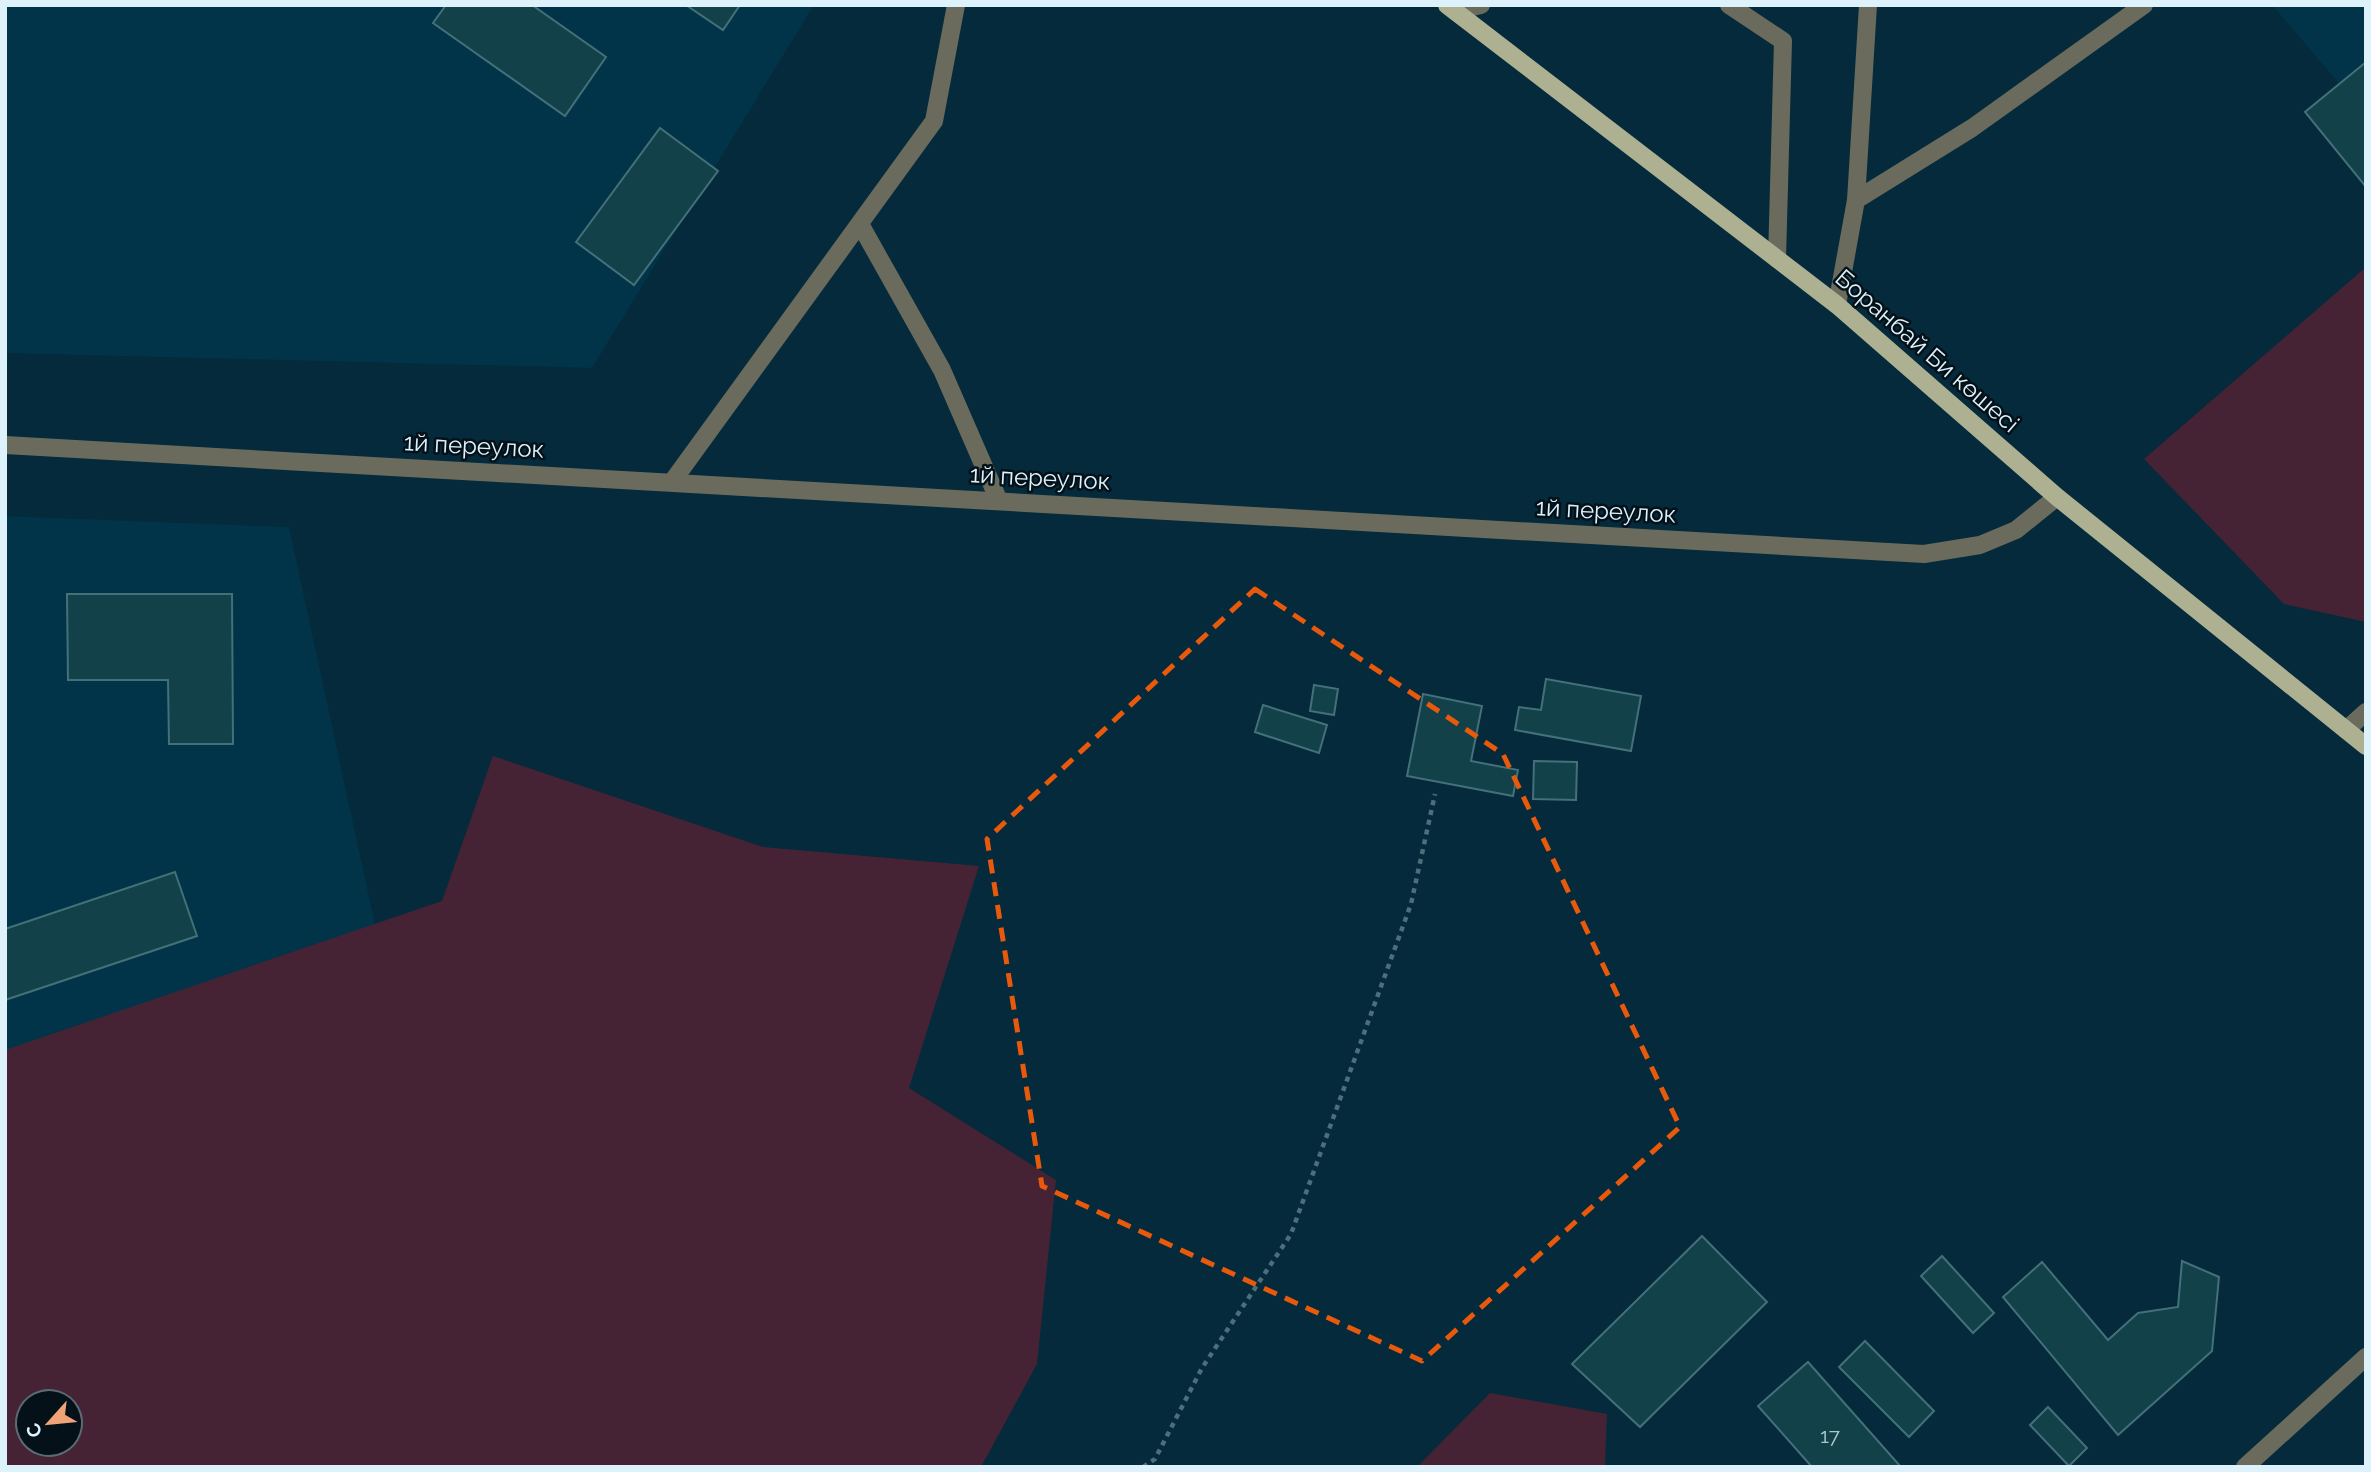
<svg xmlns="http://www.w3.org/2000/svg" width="2371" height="1472" font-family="Raleway,sans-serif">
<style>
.built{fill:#013448}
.green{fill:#462334;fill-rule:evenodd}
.building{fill:#124149;stroke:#437079;stroke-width:2}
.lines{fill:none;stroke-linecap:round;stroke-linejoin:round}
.path{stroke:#4e6e7c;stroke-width:4.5;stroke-dasharray:5 5;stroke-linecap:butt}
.minor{stroke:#6a6b5c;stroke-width:18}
.major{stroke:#aeb191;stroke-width:18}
.marked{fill:none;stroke:#e8590c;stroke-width:5;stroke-dasharray:14 9;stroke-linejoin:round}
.labels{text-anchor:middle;stroke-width:5;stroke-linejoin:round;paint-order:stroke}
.number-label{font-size:21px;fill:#abc6cf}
.street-label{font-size:24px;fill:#def2fc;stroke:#041118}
</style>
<rect width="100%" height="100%" fill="#042a3b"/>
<!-- built -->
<g class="built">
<path d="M5 5H814L592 368 5 353Z"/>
<path d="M2272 5H2366V115Z"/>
<path d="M5 516 289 527 422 1142 5 1318Z"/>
</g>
<!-- green -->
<g class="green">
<path d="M2366 267V622L2284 604 2144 459Z"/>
<path d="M493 756 763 847 979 866 909 1088 1056 1180 1037 1364 981 1467H5V1050L442 901ZM28 1402H70V1444H28Z"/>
<path d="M1490 1393 1607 1414 1605 1467H1417Z"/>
</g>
<!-- building -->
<g class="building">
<path d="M446 5H532L606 57 565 116 433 23Z"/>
<path d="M686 5H740L723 30Z"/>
<path d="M2366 62V187L2305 112Z"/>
<path d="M660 128 718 171 634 285 576 242Z"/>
<path d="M67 594H232L233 744H169L168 680H68Z"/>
<path d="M1546 679 1641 696 1631 751 1515 730 1519 707 1541 710Z"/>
<path d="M1314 685 1338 689 1334 715 1310 711Z"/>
<path d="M1423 694 1482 706 1471 761 1518 770 1513 796 1407 776Z"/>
<path d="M1263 705 1327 725 1319 753 1255 732Z"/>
<path d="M1534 761 1577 762 1576 800 1533 799Z"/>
<path d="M175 872 197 936 5 1000V929Z"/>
<path d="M1702 1236 1767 1302 1640 1427 1572 1364Z"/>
<path d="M1942 1256 1994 1313 1973 1333 1921 1276Z"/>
<path d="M2182 1261 2219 1277 2212 1351 2118 1435 2003 1297 2042 1262 2108 1340 2138 1313 2178 1307Z"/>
<path d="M1865 1341 1934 1411 1909 1437 1839 1367Z"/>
<path d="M1808 1362 1901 1467H1812L1758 1406Z"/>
<path d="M2048 1407 2087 1448 2069 1466 2030 1425Z"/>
</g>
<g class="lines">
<!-- path -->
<path class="path" d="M1143 1467 1155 1459 1202 1368 1291 1234 1411 904 1435 794"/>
<!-- minor -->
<g class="minor">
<path d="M1729 5 1783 41 1777 259"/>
<path d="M1455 11 1481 5"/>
<path d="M1856 200 1972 128 2144 5"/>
<path d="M860 224 942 370 999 501"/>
<path d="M1837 305 1856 200 1868 5"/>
<path d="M5 445 1924 554 1980 545 2016 530 2057 497"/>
<path d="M672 482 934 121 956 5"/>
<path d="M2346 730 2366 712"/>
<path d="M2245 1467 2366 1357"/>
</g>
<!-- major -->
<path class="major" d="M1447 5 1837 305 2057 497 2366 746"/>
</g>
<!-- marked area -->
<path class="marked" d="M1255 589 1503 754 1680 1127 1422 1361 1042 1186 987 839Z"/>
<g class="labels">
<!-- number labels -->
<g class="number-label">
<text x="1830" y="1443">17</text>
</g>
<!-- street labels -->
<g class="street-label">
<text transform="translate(1927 351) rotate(41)" y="8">Боранбай Би көшесі</text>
<text transform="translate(474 446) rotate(3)" y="8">1й переулок</text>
<text transform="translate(1040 478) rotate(3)" y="8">1й переулок</text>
<text transform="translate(1606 511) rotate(3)" y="8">1й переулок</text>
</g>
</g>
<!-- border -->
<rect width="2371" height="1472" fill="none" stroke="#def2fc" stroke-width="14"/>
<!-- north arrow -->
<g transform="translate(49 1423) rotate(243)"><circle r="33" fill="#041118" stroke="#5b6b73" stroke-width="2"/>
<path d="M0-5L12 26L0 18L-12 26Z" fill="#efa376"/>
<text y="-10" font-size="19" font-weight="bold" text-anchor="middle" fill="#def2fc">С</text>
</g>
</svg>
